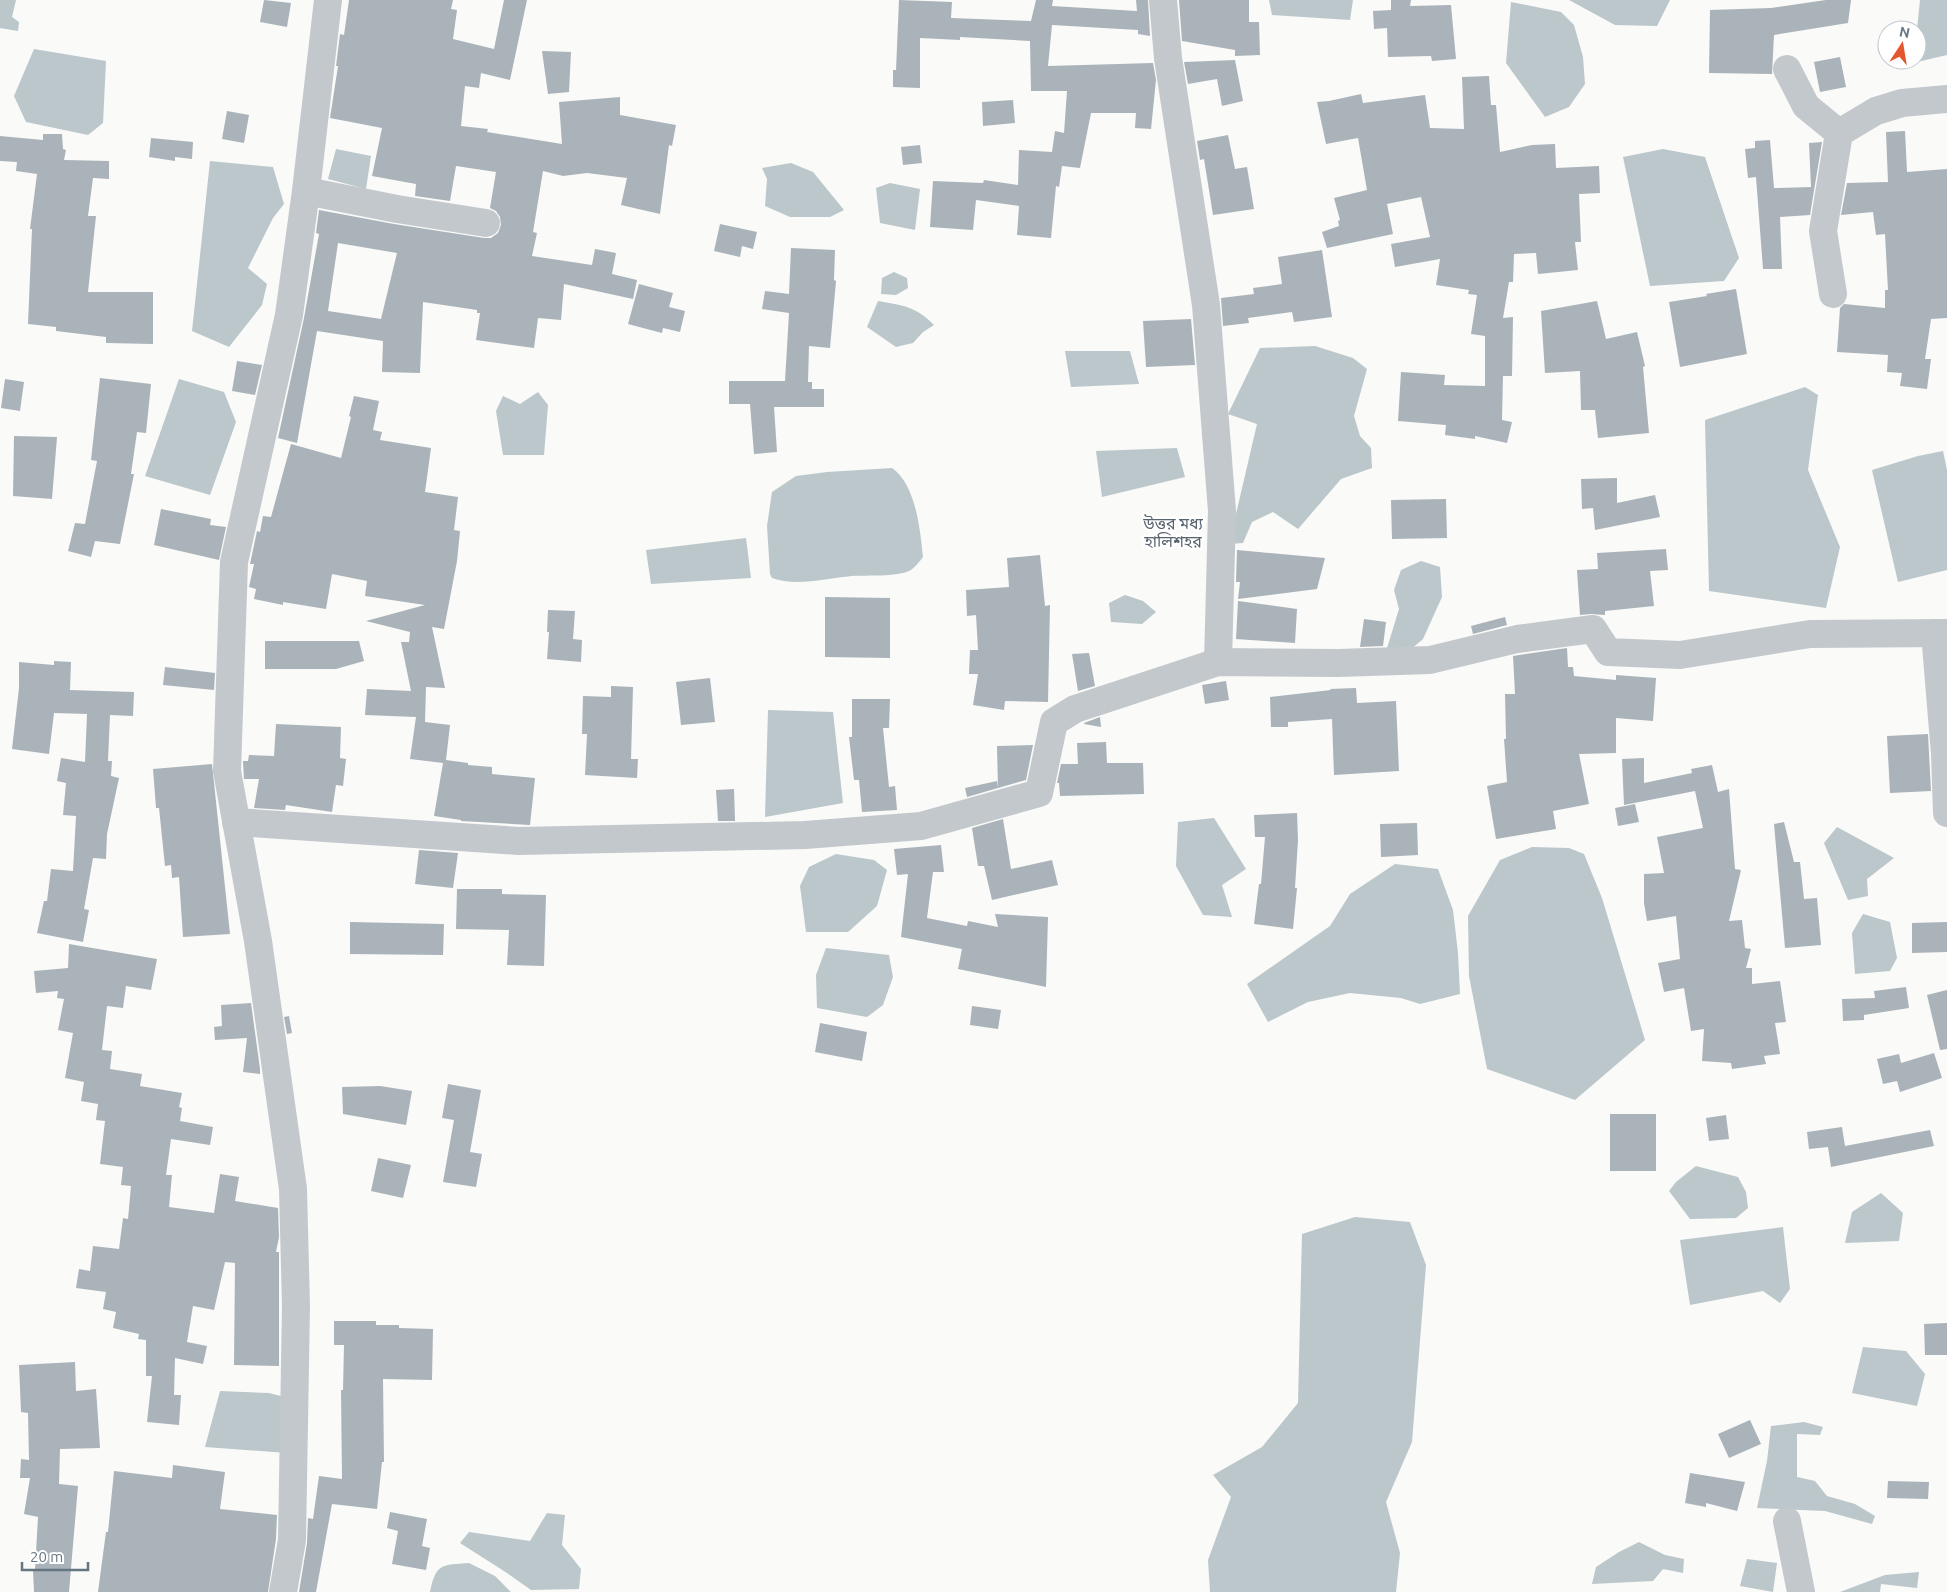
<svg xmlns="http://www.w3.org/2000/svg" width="1947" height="1592" font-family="Ubuntu,'Noto Sans Bengali',sans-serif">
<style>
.water{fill:#bbc7cb}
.building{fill:#aab3b9;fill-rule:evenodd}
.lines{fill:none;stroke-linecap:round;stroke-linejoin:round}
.minor{stroke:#c3c8cc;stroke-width:28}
.labels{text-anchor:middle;stroke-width:5;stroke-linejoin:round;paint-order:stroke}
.neighbourhood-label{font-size:16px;fill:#57646e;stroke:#fff}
</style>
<rect width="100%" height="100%" fill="#fafaf8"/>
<!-- water -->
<g class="water">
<path d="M0 0H16L12 17 19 22 18 31 0 28Z"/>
<path d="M1269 0H1353L1350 20 1272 15Z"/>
<path d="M1569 0H1670L1657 26 1615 25Z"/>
<path d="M1920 0H1947V55L1913 63 1914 60H1917V30Z"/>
<path d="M1511 2 1561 12 1574 25 1583 57 1585 84 1569 107 1545 117 1506 63Z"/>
<path d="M34 49 106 61 103 123 88 135 26 122 14 96Z"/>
<path d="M336 149 371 156 366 189 328 179Z"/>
<path d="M1663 149 1705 157 1739 258 1724 281 1650 286 1623 157Z"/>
<path d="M210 161 273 167 284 204 273 218 248 268 267 284 262 305 229 347 192 331Z"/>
<path d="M791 163 813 172 844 210 830 217H790L765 206 767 179 762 168Z"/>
<path d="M890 183 920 189 915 230 880 223 876 188Z"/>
<path d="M894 272 907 278 908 288 896 295 881 294 882 278Z"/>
<path d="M878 301C902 305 917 307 934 325L923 332 913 343 896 347 867 327Z"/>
<path d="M1315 346 1353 358 1367 369 1354 416 1360 436 1371 448 1372 468 1341 479 1298 529 1273 512 1252 522 1243 543 1229 544 1257 424 1228 414 1260 348Z"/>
<path d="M1065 351H1130L1139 384 1071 387Z"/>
<path d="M179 379 224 392 236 422 210 495 145 476Z"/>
<path d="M1805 387 1818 395 1808 470 1840 547 1826 608 1709 591 1705 420Z"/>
<path d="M538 392 548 405 544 455H503L496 411 503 396 520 404Z"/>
<path d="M1177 448 1185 477 1102 497 1096 451Z"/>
<path d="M1943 451 1947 470V570L1898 582 1872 470 1918 456Z"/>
<path d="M892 468C916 485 920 529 923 557 919 562 915 568 909 571 895 577 868 575 852 576 827 578 796 587 772 578L770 574 767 526 772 492 796 476 827 472Z"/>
<path d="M746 538 751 578 651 584 646 550Z"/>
<path d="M1421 561 1440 567 1442 597 1423 639 1404 655 1384 658 1399 609 1394 590 1401 570Z"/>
<path d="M1125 595 1143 601 1156 612 1142 624 1111 622 1109 603Z"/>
<path d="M768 710 833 712 843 803 765 817Z"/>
<path d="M1214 818 1246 869 1222 885 1232 917 1203 915 1176 866 1178 822Z"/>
<path d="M1837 827 1894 858 1867 879 1868 896 1848 900 1824 843Z"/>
<path d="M1532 847 1569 848 1584 854 1602 898 1645 1040 1575 1100 1487 1069 1469 976 1468 916 1500 860Z"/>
<path d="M836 854 874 860 887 870 877 906 848 932H806L800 886 809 867Z"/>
<path d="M1395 864 1438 869 1453 910 1458 953 1460 994 1420 1004 1401 998 1350 993 1308 1002 1268 1022 1247 984 1330 926 1350 894Z"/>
<path d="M1863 914 1890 922 1897 958 1890 971 1855 974 1852 933Z"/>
<path d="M826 948 889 955 893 977 883 1005 867 1017 817 1008 816 975Z"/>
<path d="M1696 1166 1738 1177 1746 1192 1748 1208 1736 1218 1690 1219 1669 1191 1676 1182Z"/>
<path d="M1881 1193 1903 1213 1899 1241 1845 1243 1852 1212Z"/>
<path d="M1355 1217 1410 1222 1426 1265 1412 1442 1386 1502 1400 1553 1396 1592H1210L1208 1560 1231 1497 1213 1475 1262 1447 1298 1403 1302 1234Z"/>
<path d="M1783 1227 1790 1289 1780 1303 1763 1291 1690 1305 1680 1240Z"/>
<path d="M1863 1347 1906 1351 1925 1374 1917 1406 1852 1393Z"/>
<path d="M220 1391 269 1393 289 1398 287 1453 205 1447Z"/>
<path d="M1804 1422 1823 1427 1820 1435 1797 1434V1477L1815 1481 1827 1496 1855 1504 1875 1516 1872 1524 1825 1511 1757 1508 1767 1461 1771 1426Z"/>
<path d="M547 1513 565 1515 562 1545 581 1569 579 1589 531 1590 507 1573 460 1543 469 1532 530 1541Z"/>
<path d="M1639 1542 1665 1555 1684 1559 1683 1573 1663 1569 1653 1581 1592 1584 1596 1567 1619 1552Z"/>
<path d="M1747 1559 1777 1563 1773 1592 1740 1586Z"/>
<path d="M469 1563 495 1576 511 1592H430C436 1563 442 1565 469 1563Z"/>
<path d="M1919 1572 1917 1588 1881 1584 1880 1592H1840L1885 1575Z"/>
</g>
<!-- building -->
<g class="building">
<path d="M264 0 291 3 287 27 260 22Z"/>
<path d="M349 0H453L451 9 457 10 453 39 494 49 504 0H527L510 80 481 73 479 88 465 86 461 126 488 129 487 132 562 144 559 102 620 97V115L676 125 672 146 669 145 660 214 621 205 627 178 587 173 563 176 543 171 533 232 537 233 532 256 592 265 595 249 616 253 612 274 637 280 633 299 564 284 561 320 538 318 534 348 476 340 480 313H477V310L423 302 420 373 382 372 383 341 317 331 297 443 278 438 304 318 319 234 316 233 319 210 394 224 484 238H491L498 233 501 225 500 217 496 211 490 208 496 172 456 166 450 201 415 196 416 184 372 176 382 128 330 118 338 66H336L340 34 344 35ZM338 243 397 253 381 319 328 311Z"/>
<path d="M899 0 952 2 951 18 1031 21 1036 0H1053L1052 6 1137 11 1136 0H1148L1150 36 1138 34V30L1052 25 1048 66 1153 63 1156 80 1151 129 1135 128 1136 113H1091L1080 168 1062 166 1059 187 1056 186 1051 238 1017 235 1019 206 976 200 973 230 930 227 933 181 983 183 984 180 1018 185 1019 150 1052 152 1055 131 1064 133 1067 91H1031L1030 41 960 37V40L920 38V88L893 87V70H896Z"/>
<path d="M1179 0H1249V22H1259L1260 55 1235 56V50L1182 41Z"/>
<path d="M1391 0H1411L1410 6 1451 5 1456 59 1432 61 1431 56 1388 57 1387 28 1374 29 1373 11 1391 10Z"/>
<path d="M1826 0H1851L1848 23 1774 35 1772 74 1709 73 1710 10 1771 8Z"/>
<path d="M542 51 571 52 569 92 548 94Z"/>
<path d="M1840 57 1846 87 1820 92 1814 62Z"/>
<path d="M1235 60 1243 101 1222 106 1217 79 1188 84 1184 62Z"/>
<path d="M1489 76 1491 105H1496L1500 152 1532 145 1555 144 1556 168 1599 166 1600 193 1579 194 1581 242H1575L1578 270 1538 274 1536 253 1514 254 1513 282H1509L1503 318 1513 317 1512 376H1503L1502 420 1512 422 1507 443 1475 436V439L1445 435 1446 425 1398 421 1401 372 1445 375 1444 385 1485 386V336L1471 334 1477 295 1468 294 1469 290 1436 285 1440 259 1395 267 1391 244 1430 237 1421 197 1387 204 1393 234 1327 248 1322 232 1339 226 1338 221 1340 220 1334 198 1367 190 1358 138 1326 144 1317 102 1329 101 1361 94 1363 103 1425 95 1430 128 1464 129 1462 77Z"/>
<path d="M1013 100 1015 123 983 126 982 102Z"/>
<path d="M227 111 249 115 244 143 222 139Z"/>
<path d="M1905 131 1907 172 1947 169V318L1931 319 1925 359H1931L1927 389 1900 386 1902 373 1887 372 1888 355 1837 352 1840 308 1844 304 1885 308V290H1888L1885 234 1876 235 1873 212 1841 215 1847 183 1888 182 1886 132Z"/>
<path d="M43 134H62L63 149 66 150 64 160 109 161V179L93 178 88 216H96L88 292H153V344L106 343V337L56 331V327L28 324 32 229H30L37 174 16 171 17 162 0 161V136L43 140Z"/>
<path d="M1228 135 1235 169 1247 167 1254 209 1213 215 1204 159 1200 160 1197 141Z"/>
<path d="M151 138 193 142 192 159 175 157V161L149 157Z"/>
<path d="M1770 140 1774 188H1776L1811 187 1809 143 1822 142 1810 215 1780 217 1782 269H1763L1756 177 1748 178 1745 149 1755 148V141Z"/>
<path d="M920 145 922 163 903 165 901 147Z"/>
<path d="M720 224 757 232 753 249 742 246 740 257 714 251Z"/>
<path d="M791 248 835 250 834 280 836 281 830 348 809 346 808 382H812V389H824V407H774L777 452 754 454 750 404H729V381H785L789 313 762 309 765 291 789 294Z"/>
<path d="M1322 250 1332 317 1294 322 1292 312 1248 318 1249 323 1223 326 1221 298 1254 294 1253 288 1282 284 1278 257Z"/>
<path d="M639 284 673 293 669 307 685 311 680 332 663 328 662 333 628 324Z"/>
<path d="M1736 289 1747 354 1680 367 1669 302 1707 296 1706 294Z"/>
<path d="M1597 301 1606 339 1637 332 1645 366 1643 367 1649 433 1598 438 1595 410H1581L1580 371 1545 373 1541 311Z"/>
<path d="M1191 319 1195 365 1146 367 1143 321Z"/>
<path d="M237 361 262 365 255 395 232 391Z"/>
<path d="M100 378 151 384 146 433 137 432 131 474H134L120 544 95 541 91 557 68 551 75 523 85 524 97 461 91 460Z"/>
<path d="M5 379 24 382 20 411 1 408Z"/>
<path d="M354 396 379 401 373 430 382 432 380 440 431 448 425 492 458 497 454 530 460 531 457 561 444 629 432 627 445 688 426 687 425 722 450 725 446 760 468 763V765L492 767V774L535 778 530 825 461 821V820L434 816 443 763 410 759 416 717 365 715 367 689 411 691 401 642H409L410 632 366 621 425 605 365 596 367 581 332 574 326 609 283 602V605L254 599 256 589 249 587 254 564H250L257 531 260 532 263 516 271 517 291 444 341 458 351 417 349 416Z"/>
<path d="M14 436 57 437 52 499 13 496Z"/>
<path d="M1617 478V503L1655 495 1660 517 1595 530 1593 508 1582 509 1581 479Z"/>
<path d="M1446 499 1447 538 1392 539 1391 500Z"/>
<path d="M161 509 211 519 210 525 226 527 219 560 154 545Z"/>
<path d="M1666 549 1668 570 1650 571 1654 606 1605 611V615L1591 614 1580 615 1577 570 1598 569 1597 553Z"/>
<path d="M1237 550 1325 558 1317 589 1238 599 1240 582H1236Z"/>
<path d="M1040 555 1045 606 1050 605 1048 702 1005 701 1004 710 973 705 978 674H969L970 650H978L976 615 967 616 966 590 1009 587 1007 558Z"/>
<path d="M825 597 890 598V658L825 657Z"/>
<path d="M1238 601 1297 609 1295 643 1236 639Z"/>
<path d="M548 610 575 611 573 639 582 640 581 662 547 659 549 632H547Z"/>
<path d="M1505 617 1507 625 1473 634 1471 626Z"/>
<path d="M1364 619 1386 622 1383 646 1360 647Z"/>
<path d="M265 641H359L364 661 336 669H265Z"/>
<path d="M1567 648 1568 667H1573L1574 676 1616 680V675L1656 678 1653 721 1616 718V753L1579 754 1589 804 1553 811 1556 829 1496 839 1487 786 1507 782 1504 739H1506L1505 694H1515L1513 656Z"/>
<path d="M1089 653 1095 686 1078 691 1072 654Z"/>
<path d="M54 661 71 662 70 690 134 692 133 716 110 715 108 761H112L111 776 119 778 107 834 106 859 93 858 84 909 89 910 83 942 37 933 44 901H47L51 869 73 871 76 816 63 815 66 783 57 781 61 758 85 762 87 714 54 713 49 754 12 749 19 688V662L54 665Z"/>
<path d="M165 667 215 673 214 690 163 685Z"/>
<path d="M710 678 715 722 681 725 676 682Z"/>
<path d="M1226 681 1229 700 1205 704 1202 685Z"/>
<path d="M611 686 633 687 631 759H638L637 778 585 775 587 734H582L583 696 611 697Z"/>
<path d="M1356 688 1357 703 1396 701 1399 771 1334 775 1332 719 1288 722V727H1271L1270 697 1331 690 1330 689Z"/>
<path d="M852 699H890L889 728H883L889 787 895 786 897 810 862 812 859 780H854L849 737H852Z"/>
<path d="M1100 717 1101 727 1084 724V723Z"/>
<path d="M276 724 341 727 340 758 346 759 343 786 336 785 332 812 286 805 285 810 254 808 259 779H244L243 761H248L249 755 274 756Z"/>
<path d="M1928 734 1931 791 1890 793 1887 736Z"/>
<path d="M1106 742 1107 763H1143L1144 794 1060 796 1059 783H1057L1061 764H1078L1077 743Z"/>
<path d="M1033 745 1026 780 998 788 997 746Z"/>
<path d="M1644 758V783L1692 773 1691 769 1712 765 1718 792 1729 789 1735 869 1741 870 1729 921 1742 920 1745 948 1751 949 1746 968H1752V984L1780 981 1786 1022 1775 1023 1780 1054 1764 1056 1766 1064 1732 1069 1731 1063 1702 1061 1704 1029 1691 1031 1684 988 1664 992 1658 963 1680 959 1676 916 1647 921 1644 903V874L1664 873 1657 837 1703 828 1695 791 1624 805 1622 759Z"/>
<path d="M212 764 230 934 183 937 179 877 172 878 171 865 165 866 159 808H156L153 769Z"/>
<path d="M997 781 998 788 967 797 965 788Z"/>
<path d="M734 789 735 821H718L716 790Z"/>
<path d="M1635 804 1639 822 1618 826 1615 808Z"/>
<path d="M1297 813 1298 840 1295 888H1297L1293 929 1254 924 1259 884H1261L1265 837H1255L1254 815Z"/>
<path d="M1003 819 1011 869 1052 860 1058 885 992 900 984 866H978L972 828Z"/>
<path d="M1784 822 1794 862H1800L1804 899 1817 898 1821 945 1785 948 1774 824Z"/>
<path d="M1417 823 1418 855 1381 857 1380 824Z"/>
<path d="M941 845 944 872H933L927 918 967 926 968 921 998 927 995 914 1048 917 1046 987 958 969 962 949 901 937 908 874 897 875 894 849Z"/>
<path d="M419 850 458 853 453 888 415 884Z"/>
<path d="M457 889H502V894L546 895 544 966 507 965 509 930 456 929Z"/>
<path d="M350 922 444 924 443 955 350 954Z"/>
<path d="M1947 922V952L1912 953V923Z"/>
<path d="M69 944 157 959 151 990 126 986 123 1008 107 1006 102 1050 112 1051 110 1069 142 1074 140 1086 182 1093 179 1107 182 1108 180 1121 213 1127 210 1145 171 1139 166 1175H172L169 1207 214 1213 220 1174 239 1177 235 1201 278 1208 279 1237 276 1252H279V1366L234 1365 235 1263 225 1262 214 1310 193 1306 187 1342 207 1346 203 1364 175 1358 174 1395H181L179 1425 147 1422 152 1376H146V1340L138 1339 139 1334 113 1328 116 1312 103 1309 106 1292 76 1288 79 1269 90 1271 93 1246 119 1249 123 1218 128 1219 131 1186 121 1185 123 1167 100 1164 105 1121 96 1120 98 1104 81 1101 84 1082 65 1078 73 1033 58 1030 64 999 57 998 58 991 36 993 34 971 68 968Z"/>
<path d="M1906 987 1909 1008 1864 1015V1020L1843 1021 1842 999 1875 998 1874 991Z"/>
<path d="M1947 990V1049L1940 1050 1927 995Z"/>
<path d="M251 1003 260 1069V1074L243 1072 247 1038 215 1040 214 1027 222 1026 221 1005Z"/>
<path d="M972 1006 1001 1010 998 1029 970 1025Z"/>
<path d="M289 1016 292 1033 287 1034 284 1017Z"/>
<path d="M820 1023 867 1032 862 1061 815 1052Z"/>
<path d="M1934 1053 1942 1078 1900 1092 1897 1081 1883 1084 1877 1059 1899 1054 1901 1063Z"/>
<path d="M448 1084 481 1090 470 1152 482 1154 476 1187 443 1182 454 1120 442 1118Z"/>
<path d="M380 1086 412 1091 406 1125 343 1114 342 1087Z"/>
<rect x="1610" y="1114" width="46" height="57"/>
<path d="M1726 1115 1729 1139 1709 1141 1706 1118Z"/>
<path d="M1842 1127 1845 1146 1930 1130 1934 1146 1831 1167 1828 1147 1809 1149 1807 1132Z"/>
<path d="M378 1158 411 1165 403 1198 371 1191Z"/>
<path d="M334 1321H376V1325H399V1328L433 1329 432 1380 383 1379 384 1462H382L377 1509 332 1504 316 1592H299L307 1543 308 1518 313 1519 319 1476 342 1479 341 1390H343L344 1345H334Z"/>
<path d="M1947 1323V1355H1925L1924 1324Z"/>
<path d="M75 1362 76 1391 96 1389 100 1448 60 1449 59 1484 78 1486 69 1592H34L33 1570H35L38 1517 24 1514 30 1478H20L21 1459 29 1460 28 1413 21 1412 19 1365Z"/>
<path d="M1750 1420 1761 1444 1729 1458 1718 1434Z"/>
<path d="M173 1465 225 1472 220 1509 277 1515 276 1539 268 1592H98L106 1532H108L114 1471 172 1478Z"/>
<path d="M1690 1473 1745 1482 1737 1511 1706 1503V1507L1685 1503Z"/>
<path d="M1888 1481 1929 1482 1928 1499 1887 1498Z"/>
<path d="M390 1512 427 1519 422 1546 430 1548 426 1570 392 1564 398 1531 387 1528Z"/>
</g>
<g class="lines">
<!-- minor -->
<g class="minor">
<path d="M1163 0 1168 58 1206 305 1222 511 1218 662"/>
<path d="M1787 69 1806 106 1839 133"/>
<path d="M306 191 397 209 486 223"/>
<path d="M1833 294 1823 231 1839 133 1876 111 1902 103 1947 99"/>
<path d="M1935 633 1945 754 1947 813"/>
<path d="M236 822 519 841 805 835 921 826 1039 793 1054 722 1075 709 1218 662 1338 663 1430 660 1517 639 1593 629 1608 652 1680 655 1810 634 1947 633"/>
<path d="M1787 1521 1801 1592"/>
<path d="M283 1592 292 1540 296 1306 293 1189 258 941 227 771 234 562 289 315 306 191 328 0"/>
</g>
</g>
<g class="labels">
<!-- neighbourhood labels -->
<g class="neighbourhood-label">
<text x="1173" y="529">উত্তর মধ্য<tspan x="1173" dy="18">হালিশহর</tspan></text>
</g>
</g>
<!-- north arrow -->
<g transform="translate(1902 45) rotate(12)"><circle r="24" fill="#ffffff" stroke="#c1c8cd"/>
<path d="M0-4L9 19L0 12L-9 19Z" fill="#e4572e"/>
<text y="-8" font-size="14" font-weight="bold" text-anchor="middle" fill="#657683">N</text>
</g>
<!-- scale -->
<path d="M22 1562v8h66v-8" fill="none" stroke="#657683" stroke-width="2.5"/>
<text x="30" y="1562" font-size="15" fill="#657683" stroke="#ffffff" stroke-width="4" paint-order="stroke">20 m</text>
</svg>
